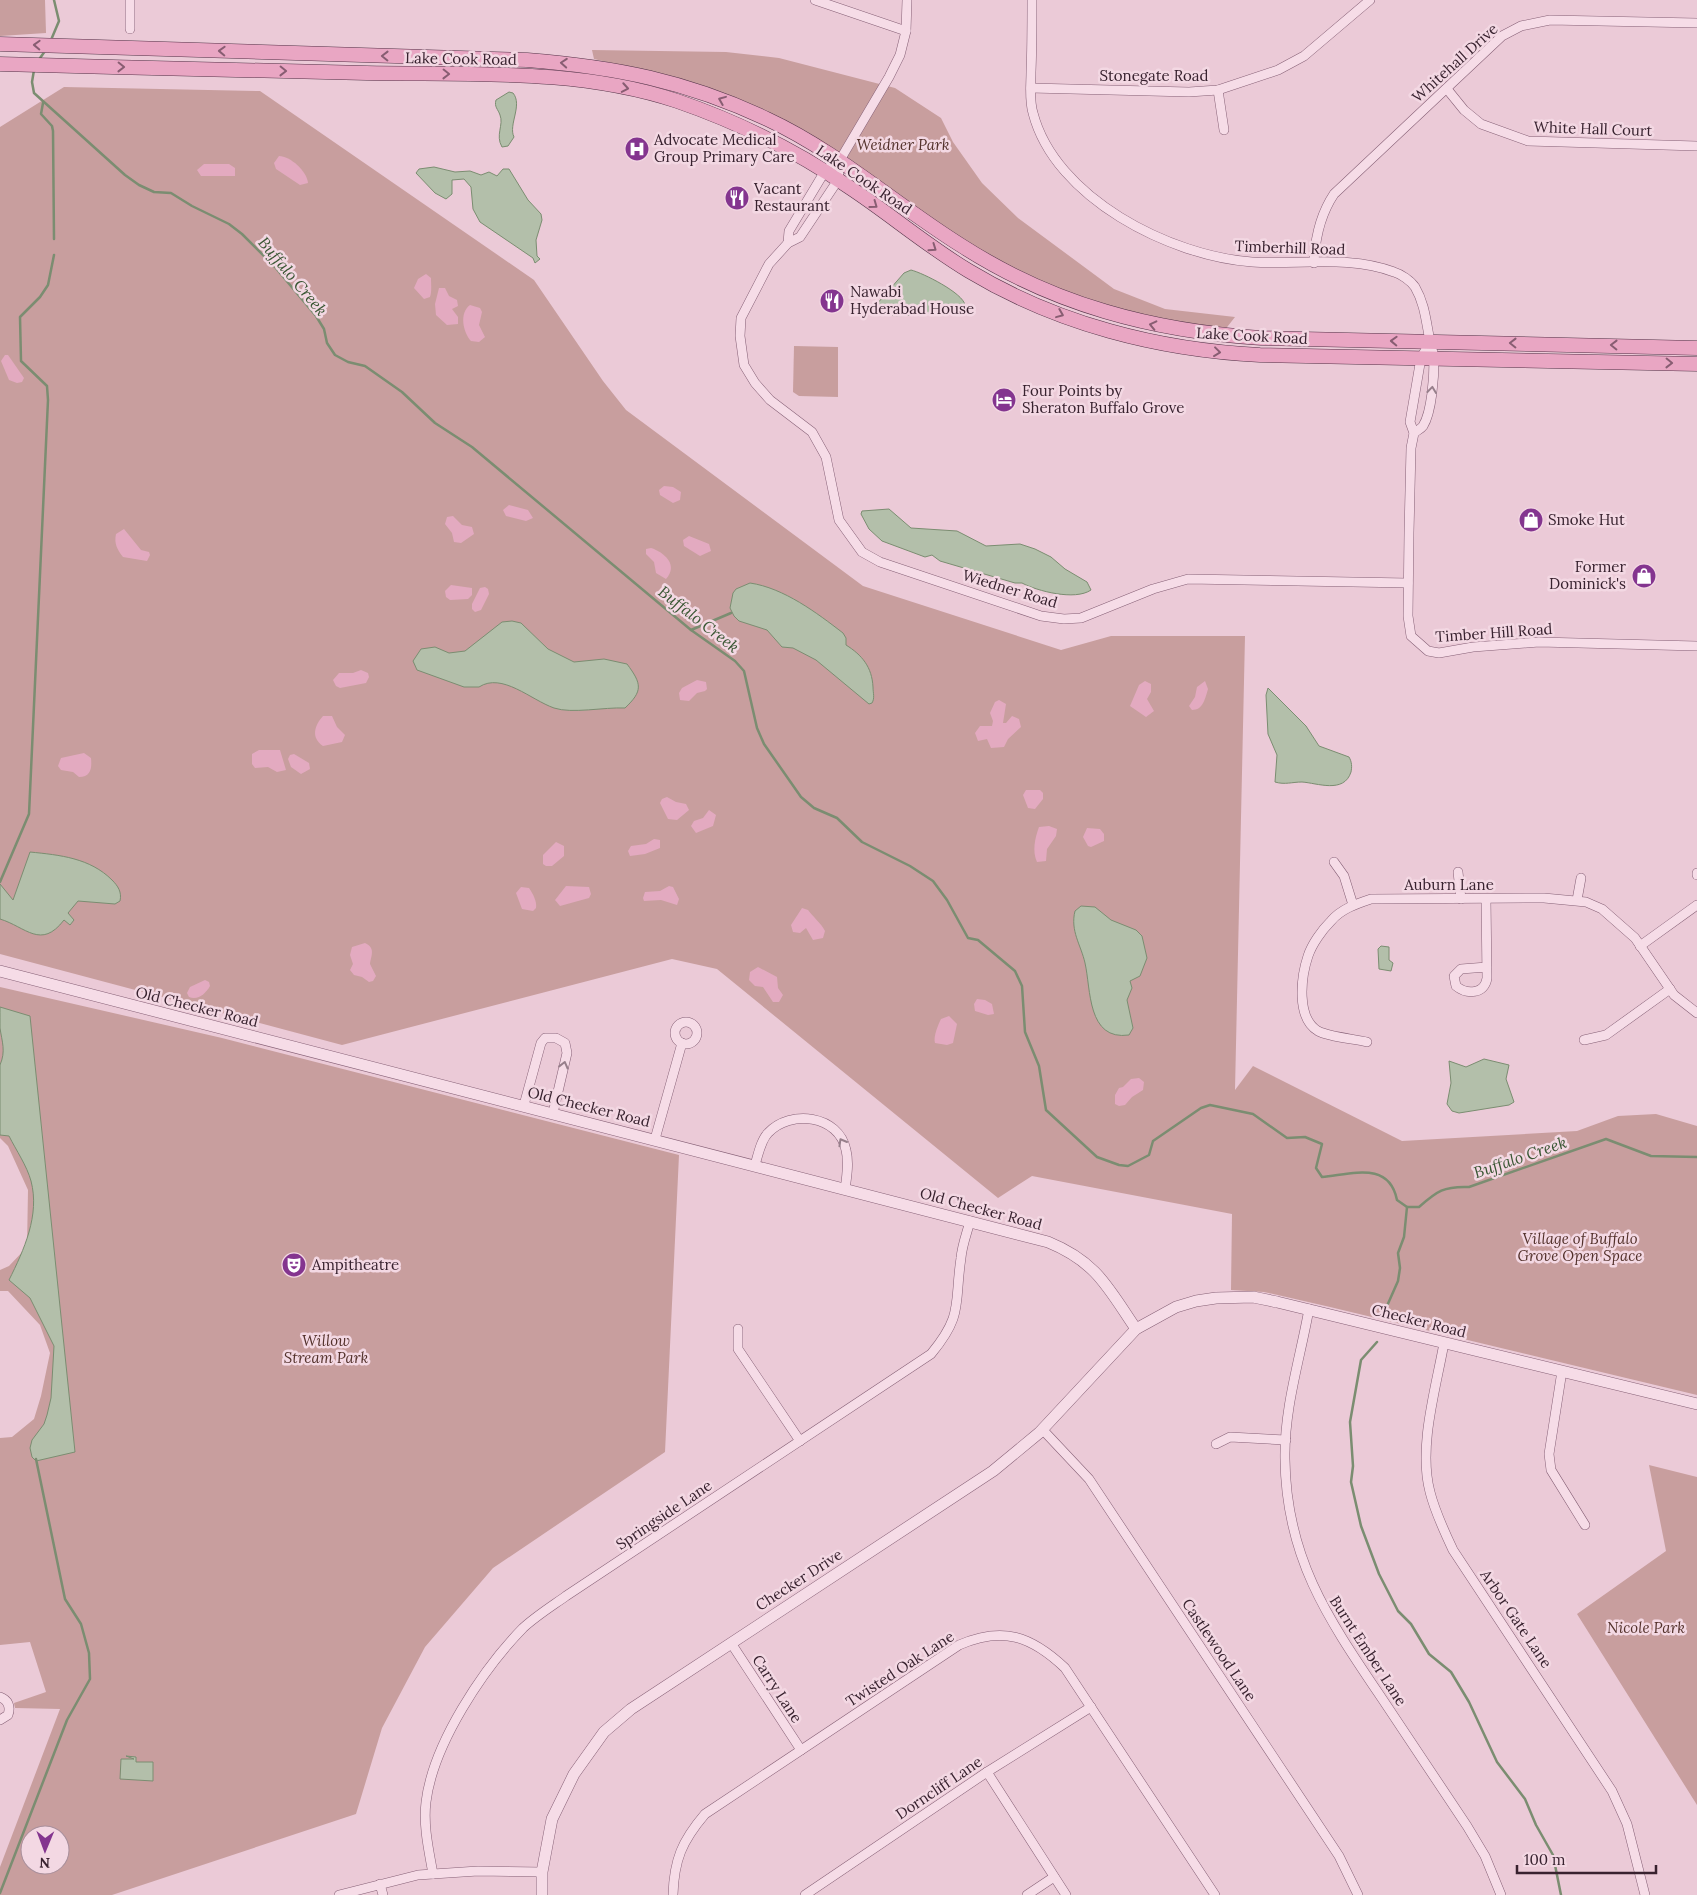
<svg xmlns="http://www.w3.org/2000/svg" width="1697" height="1895" font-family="Lora,serif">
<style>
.green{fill:#c89e9e;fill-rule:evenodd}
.sand{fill:#e3aac0}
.water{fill:#b3bfaa;stroke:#7b8d71}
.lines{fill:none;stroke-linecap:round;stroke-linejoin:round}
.stream{stroke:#7b8d71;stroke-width:2.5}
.minor-casing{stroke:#866076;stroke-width:10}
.tertiary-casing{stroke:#866076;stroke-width:12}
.primary-casing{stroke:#543348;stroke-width:15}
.minor{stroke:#f6dce7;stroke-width:9}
.tertiary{stroke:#f6dce7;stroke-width:11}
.primary{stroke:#e9a6c3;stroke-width:14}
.oneway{stroke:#885d72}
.oneway2{stroke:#977f8b}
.labels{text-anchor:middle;stroke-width:5;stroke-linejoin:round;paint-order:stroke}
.street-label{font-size:15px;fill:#38222f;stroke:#f3d8e3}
.poi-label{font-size:15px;fill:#38222f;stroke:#f3d8e3;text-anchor:start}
.park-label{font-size:15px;font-style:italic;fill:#52302a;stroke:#f3d8e3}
.water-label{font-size:16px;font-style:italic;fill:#395633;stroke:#f3d8e3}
</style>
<rect width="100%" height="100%" fill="#ebcad7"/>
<!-- green -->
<g class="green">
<path d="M0 0H45L46 33 0 36Z"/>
<path d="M592 50 726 52 779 58 895 88 941 118 953 142 982 183 1018 218 1114 289 1165 309 1235 317 1224 331 1194 327 1089 301 1007 267 942 226 861 169 667 76 594 59Z"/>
<path d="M64 87 260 91 534 280 603 381 626 410 863 586 1061 650 1111 636H1245L1235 1090 1253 1066 1402 1141 1577 1131 1618 1116 1656 1114 1697 1126V1395L1330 1307 1264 1292 1231 1290 1232 1214 1032 1176 998 1198 717 969 672 959 342 1045 0 954V127Z"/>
<path d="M794 346 838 347V397L799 396 793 392Z"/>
<path d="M0 987 222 1038 679 1155 665 1452 493 1568 425 1647 382 1728 356 1814 112 1895H0V1867L60 1709 15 1708 14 1703 46 1692 30 1642 0 1645V1438L12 1437 34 1419 41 1396 50 1353 40 1325 8 1291H0V1270L9 1266 27 1247 28 1190 8 1146 0 1138ZM30 1835H60V1865H30Z"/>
<path d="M1649 1465 1697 1477V1805L1577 1614 1666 1551Z"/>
</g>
<!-- sand -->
<g class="sand">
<path d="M279 156C290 156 307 171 308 183L300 185 276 169 274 163Z"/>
<path d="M204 164H229L235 168V176H201L197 170Z"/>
<path d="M426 274 431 278C431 284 432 292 430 297L424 299 414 288 418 279Z"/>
<path d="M439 288H445L449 296 457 300 458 306 452 309 458 317V324L447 325 436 315 435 304Z"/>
<path d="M470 305 480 308 482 312 479 325 485 337 479 342 471 341C463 332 459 313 470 305Z"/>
<path d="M5 355H8L24 378 22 382 17 383 9 380 1 361Z"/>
<path d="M664 486 673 487 681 492 680 500 673 503 660 495 659 490Z"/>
<path d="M509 505 528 510 533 518 526 521 506 516 503 510Z"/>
<path d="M453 516 462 525 472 527 474 534 461 543 454 542 452 533 445 524 447 517Z"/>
<path d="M124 529 141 550 149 552 150 555 147 561 123 557C117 549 114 544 116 534Z"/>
<path d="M689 536 709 544 711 551 700 556 684 546 683 540Z"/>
<path d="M651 548C664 552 679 565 666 579L656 573 654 562 646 554V549Z"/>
<path d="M451 585 472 588V595L468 599 450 600 446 597 445 591Z"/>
<path d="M485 587 488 589 489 594 481 610 475 612 472 609V604L480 588Z"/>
<path d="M361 670 368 673 369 677 366 683 340 688 336 686 333 680 339 673H353Z"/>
<path d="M697 680 706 682 707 689 705 691 697 693 689 701 680 700 679 693 682 688Z"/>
<path d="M1145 681 1151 684V692L1147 699 1154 711 1146 717 1130 706 1139 685Z"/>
<path d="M1205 681 1208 689C1205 699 1203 710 1192 710L1189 706 1195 697 1197 687Z"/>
<path d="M999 700 1006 704 1003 723H1006L1012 716 1019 719 1021 727 1008 739 1004 747 991 748 987 739 978 741 975 733 980 726H992L993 721 990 713 995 702Z"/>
<path d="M323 716H332L337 727 345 735 342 742 323 746C311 738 314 726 323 716Z"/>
<path d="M259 750H280L286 770 277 772 268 767 255 768 252 764V754Z"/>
<path d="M84 753 91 758C92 768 91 777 79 777L73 772 61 770 58 766 61 758Z"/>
<path d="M294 754 309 763 310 769 301 774 291 767 288 759 290 755Z"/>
<path d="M1026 790H1040L1043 793V799L1035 809 1028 808 1023 795Z"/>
<path d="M667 797 676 802 686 804 689 810 677 820 668 819 660 803 662 799Z"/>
<path d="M709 810 716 815 713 826 696 833 691 826 694 821 703 818Z"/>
<path d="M1049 826 1057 829 1056 836 1047 849 1046 861 1037 862C1032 851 1035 838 1039 827Z"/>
<path d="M1087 828 1100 829 1104 834V841L1091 847 1088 846 1083 837Z"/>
<path d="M654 839 660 840V848L645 854 630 856 628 851 631 846 646 844Z"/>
<path d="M556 842 564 846V856L552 866H546L543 864V855Z"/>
<path d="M566 886 589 887 591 894 589 898 560 906 555 900Z"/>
<path d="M669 886 673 887 679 899 677 905 661 900 644 901 643 898 645 892 660 891Z"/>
<path d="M521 887 529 888C533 894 537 901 536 908L533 911 522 909 516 893Z"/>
<path d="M802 908 808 910C813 917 821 923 825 931L823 938 813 940 806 928 800 933 793 932 791 925Z"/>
<path d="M365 943C376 948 371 956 370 964L376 976 373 981 369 982 362 977 354 975 350 970 353 964 350 955 352 947Z"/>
<path d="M758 967 777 977 778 988 783 995 779 1002H773L763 987 755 986 749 980 750 972Z"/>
<path d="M205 980 209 982 210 986C206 993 198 1001 189 997L187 993 190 987Z"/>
<path d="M977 999 985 1000 992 1004 994 1014 988 1015 975 1011 974 1004Z"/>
<path d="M949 1016 957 1024 953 1043 947 1045 935 1043C933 1037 938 1025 941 1019Z"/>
<path d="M1139 1078 1144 1082 1143 1090 1132 1097 1125 1105 1119 1106 1115 1104V1095L1119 1088 1123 1087 1131 1079Z"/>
</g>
<!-- water -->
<g class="water">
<path d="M509 92 513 93C523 105 508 125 514 137L508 146 502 147C495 135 504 125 500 115 498 109 494 107 496 100Z"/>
<path d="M434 167 455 172 470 171 481 175 489 172 497 176 503 169H509L528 200 541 214 542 220 536 240 537 256 540 259 535 263 533 258 480 222 473 209 471 187 464 179 452 180V194L446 199 435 193 416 173 419 169Z"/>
<path d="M911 270C923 273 963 293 965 305 951 312 892 320 879 313L876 305 904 273Z"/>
<path d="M889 509 911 528 957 531 986 546 1020 544 1035 549 1051 557 1065 569 1087 582 1091 590C1075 601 1037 591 1022 583H1015L940 561 932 555 925 557 882 541 869 529 861 514 862 511Z"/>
<path d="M750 583C784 588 817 613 843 633L846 638V645C862 655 872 667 873 687 873 693 875 698 872 703L869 704 816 660 793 648 782 647 767 630 739 621 734 616 730 608 733 593 736 589Z"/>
<path d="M512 621 521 623 548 649 574 662 604 659 627 664C642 684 643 691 625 708 604 707 572 714 554 708 531 700 502 672 479 687H464L417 670 413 661 421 649 435 647 449 653 465 651 502 622Z"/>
<path d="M1268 688 1306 726 1319 746 1349 757C1352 762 1352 767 1351 772 1344 794 1317 783 1302 782 1292 782 1285 785 1275 782L1277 755 1268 734 1266 695Z"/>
<path d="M30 852C60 855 90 858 112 880 118 886 122 892 120 901L115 904 78 901 68 913 74 920 70 925 64 920C41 950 26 927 0 919V884L13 900Z"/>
<path d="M1081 906 1095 907 1111 920 1136 930 1142 936 1147 958 1140 976 1130 981 1132 988 1127 1000 1133 1028 1129 1035C1087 1041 1091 989 1085 963 1081 945 1070 931 1075 911Z"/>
<path d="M1381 946 1389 947V960L1393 963 1391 971 1379 969 1378 949Z"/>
<path d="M0 1007 30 1016 75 1452 36 1461 32 1457 30 1448 32 1440 44 1424 47 1415 51 1398 54 1346 30 1298 9 1280C24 1250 40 1215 31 1181 27 1166 16 1150 9 1136L0 1135V1065C6 1051 2 1042 0 1028 0 1022 0 1014 0 1007Z"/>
<path d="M1484 1059 1509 1065 1506 1079 1514 1102 1509 1105 1459 1113 1452 1111 1447 1104 1451 1083 1449 1061 1466 1067Z"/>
<path d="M126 1756 136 1757V1762H153V1781L120 1779 121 1759H134Z"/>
</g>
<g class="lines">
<!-- stream -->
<g class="stream">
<path d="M51 40 59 21 54 0"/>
<path d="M38 61 45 51"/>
<path d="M34 70 32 82 34 93 125 175 139 185 154 192 171 193 192 206 229 224 242 234 275 267 316 316 324 329 327 343 335 355 348 362 365 366 402 392 435 423 472 447 691 630 735 661 744 671 757 728 764 744 801 797 814 808 837 818 862 842 910 866 933 881 947 900 968 938 978 940 1015 971 1022 986 1025 1032 1039 1066 1046 1110 1097 1157 1119 1165 1128 1166 1149 1155 1153 1141 1201 1108 1210 1105 1253 1114 1287 1138 1305 1137 1322 1144 1316 1168 1322 1177C1353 1174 1389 1161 1397 1200L1407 1207H1419C1437 1191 1444 1186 1469 1187L1606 1139 1651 1156 1697 1157"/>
<path d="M43 103 41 114 52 126 53 131 54 239"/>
<path d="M691 630 731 613"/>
<path d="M0 882 29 814 48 400 47 386 21 361 20 317 40 297 48 285 54 255"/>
<path d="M1383 1315 1398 1281 1400 1268 1398 1253 1404 1237 1407 1207"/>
<path d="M1377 1342 1361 1360 1350 1422 1353 1466 1351 1482 1361 1526 1379 1574 1398 1611 1411 1624 1429 1654 1451 1672 1469 1702 1497 1762 1525 1799 1536 1825 1553 1855 1561 1895"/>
<path d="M0 1893 67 1720 90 1679 89 1653 81 1624 65 1599 36 1459"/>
</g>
<defs>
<g id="minor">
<path d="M815 0 906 31"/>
<path d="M907 0 906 31 900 55 889 77 840 160 838 180 800 237 788 243 769 264 741 318 740 336 744 365 755 383 770 400 812 432 826 457 839 520 862 552 880 562 1041 616 1064 619 1081 618 1153 589 1188 579 1408 583"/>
<path d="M1032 0C1032 24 1032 48 1031 72 1031 85 1029 100 1033 113 1055 198 1170 256 1252 262 1298 265 1350 255 1394 272 1401 274 1411 281 1415 287 1425 304 1426 322 1430 341 1431 347 1434 354 1434 360 1434 376 1432 412 1423 426 1421 429 1416 431 1414 433"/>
<path d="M130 29V0"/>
<path d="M1031 88 1189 92 1218 90 1278 70 1304 56 1370 0"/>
<path d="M1447 89 1464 110 1481 124 1528 141 1697 146"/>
<path d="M1218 90 1224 130"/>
<path d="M788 243 789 231 825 171 840 160"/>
<path d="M1314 263C1315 238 1320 215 1334 194L1502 36 1521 26 1550 20 1697 23"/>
<path d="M1430 342 1421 358 1410 422 1414 433 1411 448 1409 533 1408 616 1411 636 1428 651 1439 653 1473 647 1539 642 1697 646"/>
<path d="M1334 862 1344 876 1353 905"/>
<path d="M1458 872 1461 899"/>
<path d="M1697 873V875"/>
<path d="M1486 899 1487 978C1485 994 1467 995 1456 986L1454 976 1461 969 1487 967"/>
<path d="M1577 900 1581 878"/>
<path d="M1640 946 1697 905"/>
<circle cx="686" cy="1033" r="11"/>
<path d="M1584 1040 1606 1035 1670 989"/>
<path d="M1367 1042C1355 1039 1329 1037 1318 1031 1296 1018 1301 977 1308 956 1312 944 1322 930 1331 921 1341 909 1356 904 1371 899L1544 898 1586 902 1602 909 1635 938 1674 995 1697 1013"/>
<path d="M524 1105 541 1043 545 1038H556L565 1043 567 1053 553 1113"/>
<path d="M655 1139 682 1043"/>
<path d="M755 1165C758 1155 761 1140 768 1133 790 1109 839 1115 846 1150 849 1162 847 1176 845 1189"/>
<path d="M1309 1309C1300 1359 1284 1408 1285 1459 1286 1559 1329 1620 1383 1700 1411 1742 1439 1784 1467 1826L1485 1856 1501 1895"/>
<path d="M738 1329V1349L800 1441"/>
<path d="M1444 1343C1436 1388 1418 1447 1430 1492 1435 1512 1444 1531 1453 1550L1612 1791 1627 1824 1645 1895"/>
<path d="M1562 1371 1549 1454 1551 1470 1585 1525"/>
<path d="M1042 1429 1089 1479 1339 1856 1358 1895"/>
<path d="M1216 1444 1230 1437 1286 1440"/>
<path d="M731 1643 801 1750"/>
<path d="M0 1697C8 1700 11 1706 8 1715L0 1720"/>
<path d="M987 1772 1066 1895"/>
<path d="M433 1874C429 1851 423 1826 426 1802 433 1744 483 1669 523 1628 536 1616 552 1606 566 1596L931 1354C964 1314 954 1304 961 1258 962 1245 967 1233 970 1221"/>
<path d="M380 1884 383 1895"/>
<path d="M339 1895 418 1875 478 1871 542 1872"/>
<path d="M673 1895C674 1860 682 1841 705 1814L959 1645C1003 1626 1031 1636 1065 1668L1215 1895"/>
<path d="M805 1895 987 1772 1091 1707"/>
<path d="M1027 1895 1054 1877"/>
</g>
<g id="tertiary">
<path d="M0 971 1048 1242C1097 1262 1108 1288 1136 1329"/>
<path d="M542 1895V1872L552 1819 574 1774 604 1732 631 1709 993 1471 1039 1433 1136 1329 1176 1307 1196 1301 1216 1298 1253 1297 1277 1302 1697 1404"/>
</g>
<g id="primary">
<path d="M0 44 527 60C615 67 687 81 767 119 838 152 896 205 962 246 1054 305 1153 331 1261 338L1697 348"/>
<path d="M0 64C122 67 244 71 366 73 469 75 578 68 677 101 738 122 795 150 849 187 890 214 927 246 969 271 1057 324 1159 350 1260 355L1697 364"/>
</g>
</defs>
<!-- minor casing -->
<use href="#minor" class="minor-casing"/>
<!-- tertiary casing -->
<use href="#tertiary" class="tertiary-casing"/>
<!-- primary casing -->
<use href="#primary" class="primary-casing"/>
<!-- minor -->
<use href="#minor" class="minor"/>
<!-- tertiary -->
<use href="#tertiary" class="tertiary"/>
<!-- primary -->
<use href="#primary" class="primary"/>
</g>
<!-- one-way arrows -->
<defs><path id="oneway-chevron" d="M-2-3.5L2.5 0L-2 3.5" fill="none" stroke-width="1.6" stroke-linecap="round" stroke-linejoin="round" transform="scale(1.25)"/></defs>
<g class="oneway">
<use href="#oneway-chevron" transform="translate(37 45) rotate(-178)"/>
<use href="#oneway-chevron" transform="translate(222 51) rotate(-178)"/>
<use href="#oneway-chevron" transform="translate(385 56) rotate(-179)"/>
<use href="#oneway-chevron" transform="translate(564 63) rotate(-176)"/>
<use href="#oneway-chevron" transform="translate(121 67) rotate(1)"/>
<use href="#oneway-chevron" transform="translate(283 71) rotate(1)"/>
<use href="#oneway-chevron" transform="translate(446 74) rotate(1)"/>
<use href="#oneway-chevron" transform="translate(625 88) rotate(10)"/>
<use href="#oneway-chevron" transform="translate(722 100) rotate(-158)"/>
<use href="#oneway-chevron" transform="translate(874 205) rotate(36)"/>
<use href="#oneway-chevron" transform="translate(933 248) rotate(35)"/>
<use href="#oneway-chevron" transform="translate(1060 314) rotate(22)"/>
<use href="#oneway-chevron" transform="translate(1153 325) rotate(-167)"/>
<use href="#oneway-chevron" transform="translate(1394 341) rotate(-178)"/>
<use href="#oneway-chevron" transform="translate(1513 343) rotate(-179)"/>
<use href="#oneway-chevron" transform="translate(1614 345) rotate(-179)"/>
<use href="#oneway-chevron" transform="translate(1217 352) rotate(7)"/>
<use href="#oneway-chevron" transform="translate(1669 363) rotate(1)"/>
</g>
<g class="oneway2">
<use href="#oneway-chevron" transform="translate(1432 390) rotate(-83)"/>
<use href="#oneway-chevron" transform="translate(564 1065) rotate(-76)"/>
<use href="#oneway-chevron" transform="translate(842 1142) rotate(-120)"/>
</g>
<!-- icons -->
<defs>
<symbol id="hospital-disc" viewBox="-11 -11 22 22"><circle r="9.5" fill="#84358f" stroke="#f3d8e3"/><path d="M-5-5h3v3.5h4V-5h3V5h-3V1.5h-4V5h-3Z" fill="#fff"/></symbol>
<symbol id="restaurant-disc" viewBox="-11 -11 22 22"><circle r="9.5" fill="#84358f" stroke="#f3d8e3"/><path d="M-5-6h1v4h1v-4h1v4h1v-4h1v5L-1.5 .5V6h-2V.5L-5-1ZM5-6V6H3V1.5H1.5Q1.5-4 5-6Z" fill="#fff"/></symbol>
<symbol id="hotel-disc" viewBox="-11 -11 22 22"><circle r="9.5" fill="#84358f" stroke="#f3d8e3"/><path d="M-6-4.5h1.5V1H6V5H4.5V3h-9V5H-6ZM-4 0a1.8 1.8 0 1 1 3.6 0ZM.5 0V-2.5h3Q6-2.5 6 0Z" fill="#fff"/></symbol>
<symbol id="shop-disc" viewBox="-11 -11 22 22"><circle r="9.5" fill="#84358f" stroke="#f3d8e3"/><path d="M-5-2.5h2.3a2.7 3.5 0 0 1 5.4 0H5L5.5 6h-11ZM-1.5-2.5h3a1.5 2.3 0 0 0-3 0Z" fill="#fff"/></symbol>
<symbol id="theatre-disc" viewBox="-11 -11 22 22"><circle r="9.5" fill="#84358f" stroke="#f3d8e3"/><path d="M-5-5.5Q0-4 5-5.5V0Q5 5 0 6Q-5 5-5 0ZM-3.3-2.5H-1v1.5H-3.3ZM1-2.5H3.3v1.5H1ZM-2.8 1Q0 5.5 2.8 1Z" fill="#fff"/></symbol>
</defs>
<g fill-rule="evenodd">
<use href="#hospital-disc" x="623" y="135" width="28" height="28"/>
<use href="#restaurant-disc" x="723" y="184" width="28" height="28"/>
<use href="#restaurant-disc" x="818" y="287" width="28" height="28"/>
<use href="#hotel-disc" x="990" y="386" width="28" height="28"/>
<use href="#shop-disc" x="1517" y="506" width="28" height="28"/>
<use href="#shop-disc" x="1630" y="562" width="28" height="28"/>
<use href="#theatre-disc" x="280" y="1251" width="28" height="28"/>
</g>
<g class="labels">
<!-- street labels -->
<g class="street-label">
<text transform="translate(461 59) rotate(1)" y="5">Lake Cook Road</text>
<text transform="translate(1455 63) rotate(-42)" y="5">Whitehall Drive</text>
<text x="1154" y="81">Stonegate Road</text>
<text transform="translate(1593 129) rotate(2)" y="5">White Hall Court</text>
<text transform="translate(864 180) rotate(34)" y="5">Lake Cook Road</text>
<text transform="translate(1290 248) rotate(2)" y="5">Timberhill Road</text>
<text transform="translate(1252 336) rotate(3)" y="5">Lake Cook Road</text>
<text transform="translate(1010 589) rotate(17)" y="5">Wiedner Road</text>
<text transform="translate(1494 633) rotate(-4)" y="5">Timber Hill Road</text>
<text x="1449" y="890">Auburn Lane</text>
<text transform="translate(197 1007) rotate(14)" y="5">Old Checker Road</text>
<text transform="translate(589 1107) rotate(14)" y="5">Old Checker Road</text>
<text transform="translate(981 1209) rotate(15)" y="5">Old Checker Road</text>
<text transform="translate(1419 1321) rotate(14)" y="5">Checker Road</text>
<text transform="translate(664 1515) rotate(-34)" y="5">Springside Lane</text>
<text transform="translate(799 1580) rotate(-33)" y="5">Checker Drive</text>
<text transform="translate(1516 1619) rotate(56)" y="5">Arbor Gate Lane</text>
<text transform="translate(1219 1650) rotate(56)" y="5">Castlewood Lane</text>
<text transform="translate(1368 1651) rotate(57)" y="5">Burnt Ember Lane</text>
<text transform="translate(900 1669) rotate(-33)" y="5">Twisted Oak Lane</text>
<text transform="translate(777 1689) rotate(57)" y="5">Carry Lane</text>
<text transform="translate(939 1788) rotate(-34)" y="5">Dorncliff Lane</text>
</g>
<!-- poi labels -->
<g class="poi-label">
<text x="654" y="145">Advocate Medical<tspan x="654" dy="17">Group Primary Care</tspan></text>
<text x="754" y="194">Vacant<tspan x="754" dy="17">Restaurant</tspan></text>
<text x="850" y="297">Nawabi<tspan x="850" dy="17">Hyderabad House</tspan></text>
<text x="1022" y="396">Four Points by<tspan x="1022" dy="17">Sheraton Buffalo Grove</tspan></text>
<text x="1548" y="525">Smoke Hut</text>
<text x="1626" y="572" text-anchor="end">Former<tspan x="1626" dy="17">Dominick's</tspan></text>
<text x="312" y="1270">Ampitheatre</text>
</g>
<!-- park labels -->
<g class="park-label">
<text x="903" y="150">Weidner Park</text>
<text x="1580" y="1244">Village of Buffalo<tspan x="1580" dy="17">Grove Open Space</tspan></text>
<text x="326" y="1346">Willow<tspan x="326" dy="17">Stream Park</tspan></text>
<text x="1646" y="1633">Nicole Park</text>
</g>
<!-- water labels -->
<g class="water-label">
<text transform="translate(293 276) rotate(50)" y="6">Buffalo Creek</text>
<text transform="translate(699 619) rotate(38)" y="6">Buffalo Creek</text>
<text transform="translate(1520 1157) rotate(-19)" y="6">Buffalo Creek</text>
</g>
</g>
<!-- north arrow -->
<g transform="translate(45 1850) rotate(181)"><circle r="24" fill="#f3d8e3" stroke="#a88f9b"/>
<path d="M0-4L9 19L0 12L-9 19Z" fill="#84358f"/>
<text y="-8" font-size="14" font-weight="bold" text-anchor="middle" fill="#38222f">N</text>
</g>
<!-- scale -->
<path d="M1517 1865v8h139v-8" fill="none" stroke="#38222f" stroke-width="2.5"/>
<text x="1524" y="1865" font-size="15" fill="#38222f" stroke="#f3d8e3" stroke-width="4" paint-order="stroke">100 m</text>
</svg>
